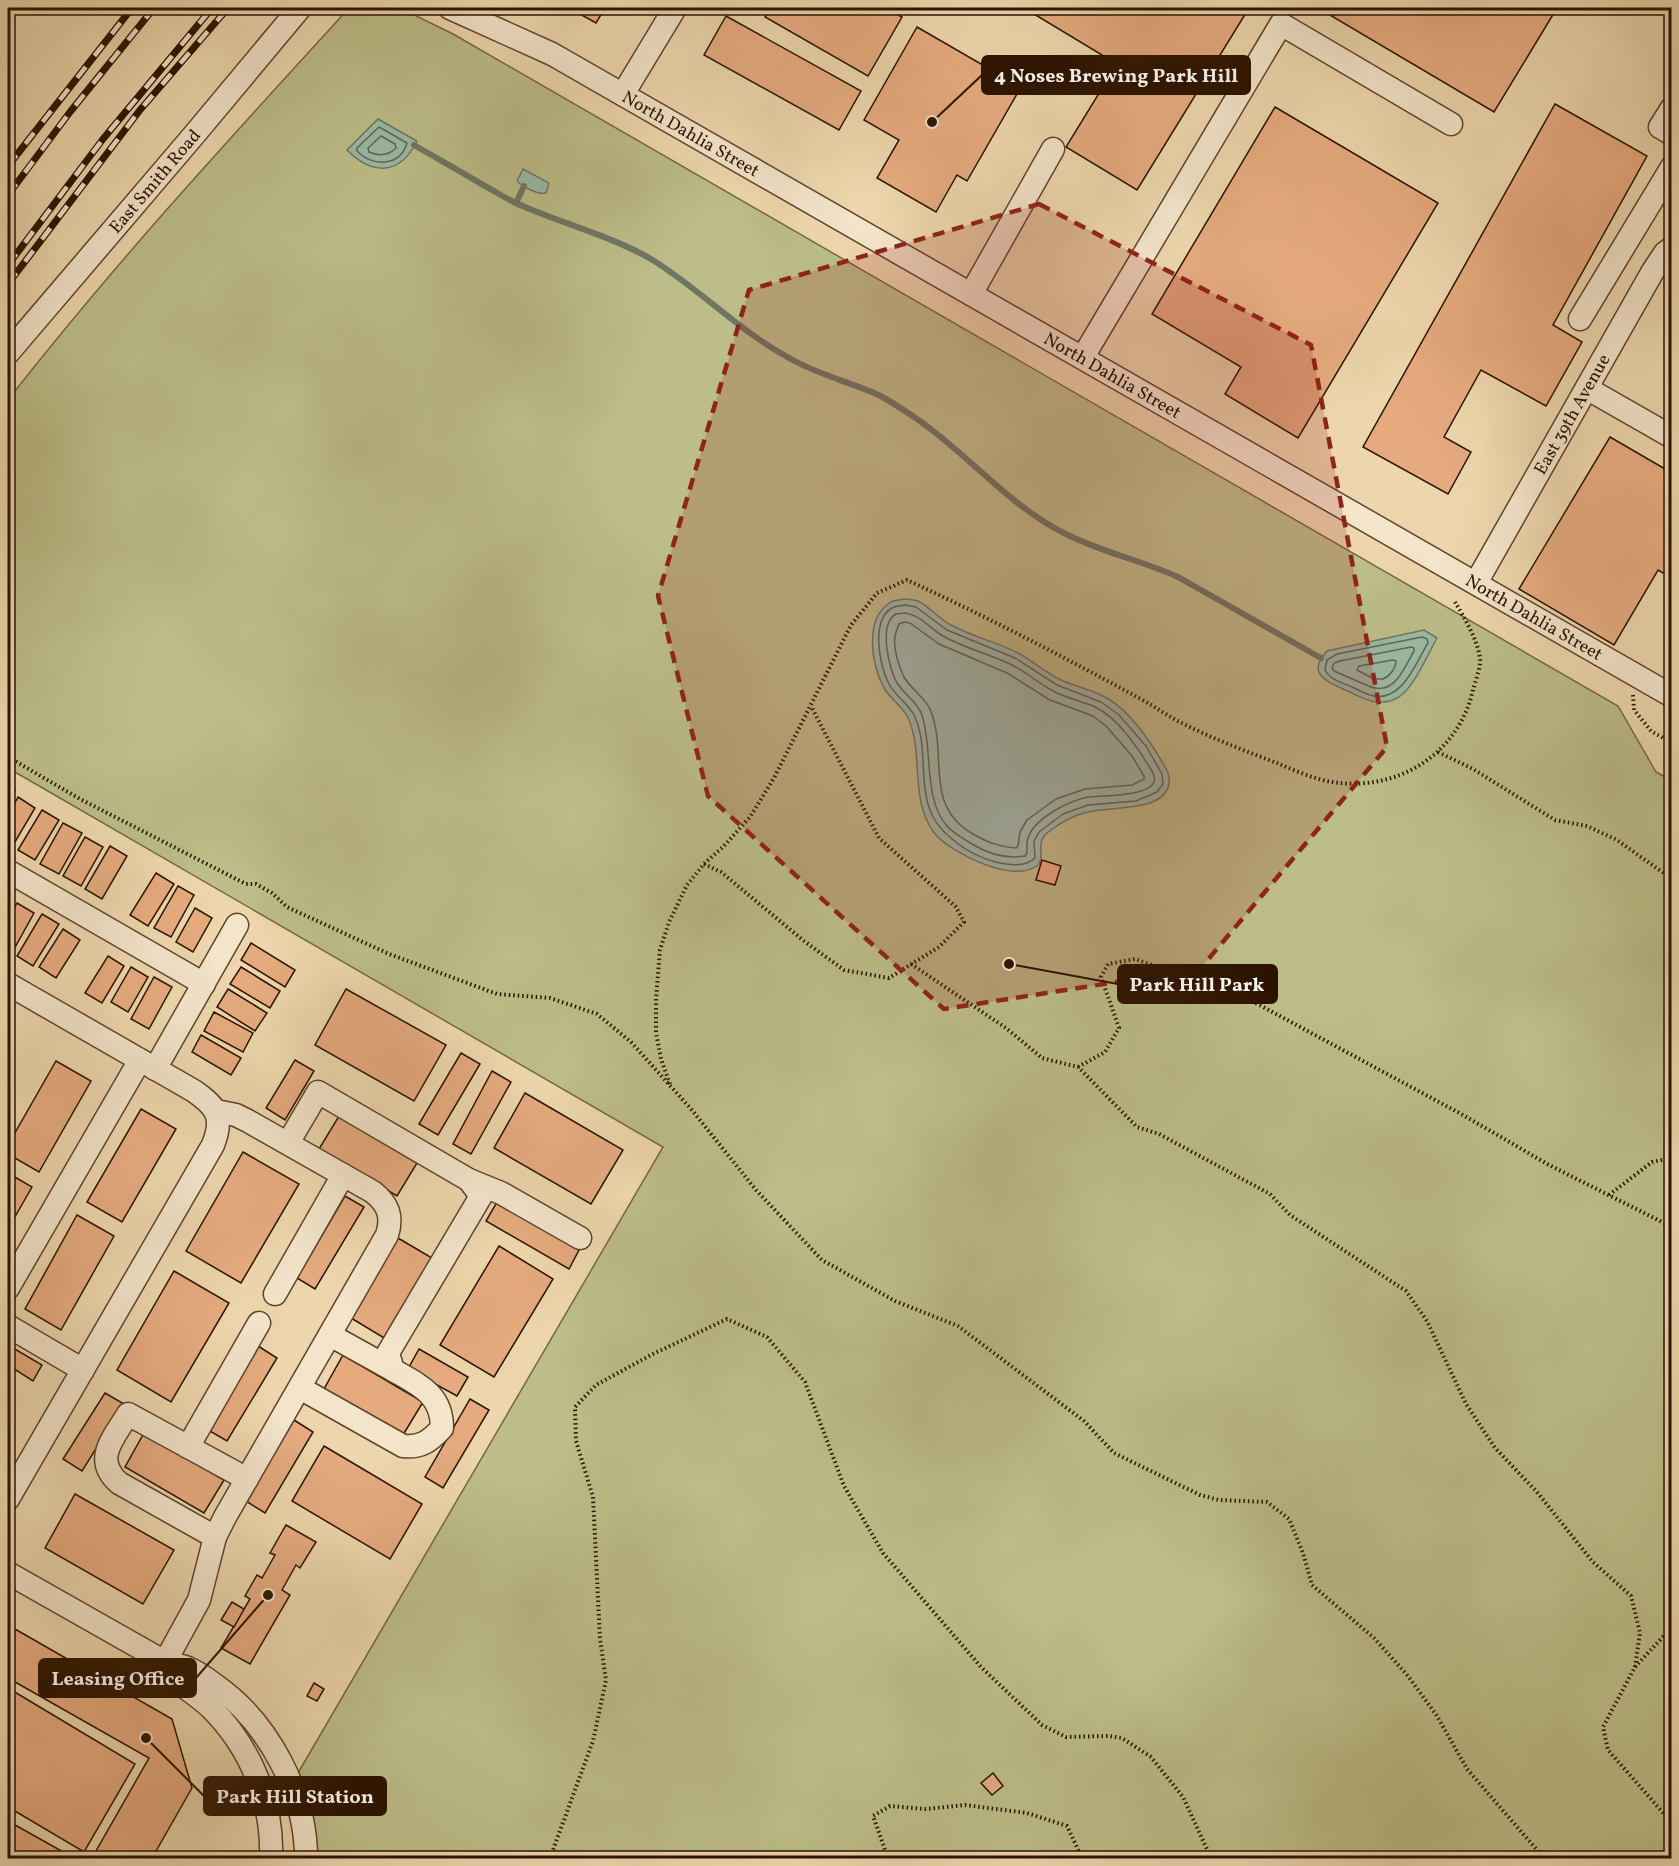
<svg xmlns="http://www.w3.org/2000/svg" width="1679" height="1866" font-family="Vollkorn,serif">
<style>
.green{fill:#bcbd88;stroke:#746844;stroke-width:1.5}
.water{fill:#9abaa5;stroke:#6e7763;stroke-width:1.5}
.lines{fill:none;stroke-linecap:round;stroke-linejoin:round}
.shore{stroke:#626652;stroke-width:1.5}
.stream{stroke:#6e7763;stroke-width:6}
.building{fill:#e5ab7f;stroke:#2b1300;stroke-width:1.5}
.minor-casing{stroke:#5c442b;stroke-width:25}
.path{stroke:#2b1300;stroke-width:4;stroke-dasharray:1.5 3;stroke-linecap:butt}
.minor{stroke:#f3e4ca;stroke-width:22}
.rail-casing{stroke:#2b1300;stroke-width:7}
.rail{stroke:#f3e4ca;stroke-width:4.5;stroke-dasharray:14;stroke-linecap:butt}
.marked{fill:#8f2418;fill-opacity:0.2;stroke:#8f2418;stroke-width:4.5;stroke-dasharray:12 8;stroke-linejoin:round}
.labels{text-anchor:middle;stroke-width:4.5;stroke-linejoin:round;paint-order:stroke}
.street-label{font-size:18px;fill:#2b1300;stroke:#f3e4ca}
.leader{fill:none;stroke:#2b1300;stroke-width:2}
.callout-dot{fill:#2b1300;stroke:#f3e4ca;stroke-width:2}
.callout{fill:#2b1300;stroke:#2b1300;stroke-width:2}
.callout-label{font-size:20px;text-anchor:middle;font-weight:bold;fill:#fff}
</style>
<rect width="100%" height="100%" fill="#edd6ad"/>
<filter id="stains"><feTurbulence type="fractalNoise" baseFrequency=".00333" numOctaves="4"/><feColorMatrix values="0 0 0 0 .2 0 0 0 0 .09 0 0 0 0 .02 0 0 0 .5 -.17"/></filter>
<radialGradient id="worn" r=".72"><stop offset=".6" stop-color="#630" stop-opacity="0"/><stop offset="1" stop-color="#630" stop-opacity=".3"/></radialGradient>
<!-- green -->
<path class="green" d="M349 8H400L453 34 1618 706 1656 772 1672 781 1671 1858H314L298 1773 663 1147 8 768V400C114 264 232 136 349 8Z"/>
<!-- water -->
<g class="water">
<path d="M378 119 417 141C400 175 373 176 347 150Z"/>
<path d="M523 169 549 183 546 193C538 195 523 187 517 181Z"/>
<path d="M905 599C909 599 914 600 918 601 930 607 939 619 951 625 973 637 997 642 1018 653 1033 661 1046 673 1061 680 1074 686 1089 689 1103 696 1126 707 1145 734 1158 755 1163 764 1171 773 1169 784 1164 813 1108 806 1088 812 1074 815 1063 821 1051 830 1044 835 1040 839 1041 848 1041 853 1042 861 1038 865 1015 885 951 853 935 834 909 800 924 757 909 720 905 708 891 700 884 688 872 665 864 622 888 604 892 600 899 600 905 599Z"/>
<path d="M1424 630 1437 638C1428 654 1414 687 1399 697 1392 701 1384 703 1376 702 1367 701 1358 696 1350 692 1331 684 1304 675 1327 651Z"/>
</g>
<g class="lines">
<!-- shore -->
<g class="shore">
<path d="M379 127 407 143C400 167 372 167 357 151V148Z"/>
<path d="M381 136 395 144 396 148C388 156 378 156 369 152L368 148Z"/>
<path d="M905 605 916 607 947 630 1015 658 1057 685 1101 702 1119 715 1146 746 1162 774 1163 784 1157 792 1136 801 1088 805 1063 814 1039 832 1034 841 1035 858C1026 867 1008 865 996 862 979 858 965 850 952 839 909 806 933 759 915 717 909 704 895 696 889 684 880 666 870 621 892 608 895 606 901 606 905 605Z"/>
<path d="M905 613C921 615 930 629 943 636 964 648 989 654 1010 664 1025 671 1038 683 1053 691 1066 698 1081 701 1095 707 1119 718 1139 750 1152 771 1168 798 1102 795 1088 797 1069 801 1037 817 1029 835 1026 841 1027 847 1027 853L1025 856C1006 859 988 854 972 844 964 839 953 833 947 826 923 799 933 749 922 715 918 703 904 694 897 683 889 669 878 624 896 614 897 614 904 613 905 613Z"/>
<path d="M904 622 910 623 939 644 1007 673 1050 700 1093 716 1107 727 1132 756 1144 776V779L1132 785 1085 789 1056 799 1027 820 1020 832 1018 846 1016 848C999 847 987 842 973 834 922 804 949 755 930 709 924 697 911 689 904 677 899 667 893 648 895 637 895 633 898 628 899 624Z"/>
<path d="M1422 637 1427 639 1428 643C1416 662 1403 701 1374 696 1367 695 1359 690 1352 687 1343 683 1330 680 1325 670L1327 660 1337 654Z"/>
<path d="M1411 647 1414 648V651C1404 668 1395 695 1371 687L1334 671 1332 668 1334 663 1340 661Z"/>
<path d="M1393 660 1396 661C1396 668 1390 676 1383 679H1374L1357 670 1359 666Z"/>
</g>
<!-- stream -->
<g class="stream">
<path d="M414 145C438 159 462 172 485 186 498 193 511 202 525 207 567 225 611 236 651 259 700 289 740 332 791 359 819 375 850 382 879 395 892 402 905 411 917 419 968 454 1008 505 1064 533 1100 552 1141 560 1178 577L1321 658"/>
<path d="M516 203 524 186"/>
</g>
</g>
<!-- building -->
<g class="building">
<path d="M569 8H605L596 23Z"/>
<path d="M771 8H885L902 17 868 76 765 17Z"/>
<path d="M1024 8H1249L1137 190 1066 147 1117 64Z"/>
<path d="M1318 8H1557L1494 112Z"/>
<path d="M726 16 861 91 839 130 704 55Z"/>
<path d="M917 27 1021 87 967 181 957 175 936 212 877 178 899 140 864 120Z"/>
<path d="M1555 104 1647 156 1553 325 1582 342 1546 406 1481 370 1444 437 1471 452 1448 494 1363 447Z"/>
<path d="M1275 107 1438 203 1298 438 1225 394 1241 367 1152 314Z"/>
<path d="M1610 437 1672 473V578L1658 570 1614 645 1519 589Z"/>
<path d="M8 786 15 790 8 803Z"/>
<path d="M18 797 35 808 12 847 8 844V816Z"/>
<path d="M42 810 59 820 35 860 18 850Z"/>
<path d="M63 823 82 833 59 874 40 864Z"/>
<path d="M85 837 103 847 81 886 63 876Z"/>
<path d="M110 846 127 856 102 899 85 889Z"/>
<path d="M1042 860 1061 866 1055 885 1036 880Z"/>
<path d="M156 873 174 884 148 926 130 915Z"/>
<path d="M178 886 194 895 171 937 154 928Z"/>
<path d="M8 894 13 897 8 907Z"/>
<path d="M17 903 34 913 13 951 8 948V920Z"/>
<path d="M195 908 212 918 193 952 176 942Z"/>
<path d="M42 914 59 924 33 966 17 956Z"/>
<path d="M63 929 80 940 56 978 39 967Z"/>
<path d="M251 943 295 970 285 987 241 960Z"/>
<path d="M108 956 124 966 102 1003 85 993Z"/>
<path d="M131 967 148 977 128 1012 111 1002Z"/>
<path d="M241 967 280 991 270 1008 230 984Z"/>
<path d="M154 977 172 987 149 1029 131 1019Z"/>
<path d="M228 989 267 1013 255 1031 217 1007Z"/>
<path d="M346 989 446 1045 414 1101 315 1045Z"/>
<path d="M214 1012 253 1033 243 1052 204 1031Z"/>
<path d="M201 1035 241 1058 231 1075 192 1052Z"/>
<path d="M461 1053 480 1064 438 1135 419 1124Z"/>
<path d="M295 1060 314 1071 285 1120 266 1108Z"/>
<path d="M56 1061 91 1081 39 1172 8 1154V1145Z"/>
<path d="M492 1071 511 1082 471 1154 453 1144Z"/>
<path d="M525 1093 623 1150 591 1204 494 1148Z"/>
<path d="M141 1109 176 1129 122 1222 87 1202Z"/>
<path d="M339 1116 417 1163 397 1196 319 1149Z"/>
<path d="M243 1152 299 1184 241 1283 186 1251Z"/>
<path d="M8 1173 32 1187 8 1229Z"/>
<path d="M345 1196 364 1207 315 1289 297 1278Z"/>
<path d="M497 1202 579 1250 569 1269 486 1221Z"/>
<path d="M77 1215 114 1236 61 1330 25 1309Z"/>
<path d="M398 1238 432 1258 384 1338 351 1318Z"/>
<path d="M499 1246 553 1279 494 1377 440 1345Z"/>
<path d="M174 1271 229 1303 171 1402 117 1370Z"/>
<path d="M8 1345 42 1365 33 1381 8 1365Z"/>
<path d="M258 1346 277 1358 227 1441 208 1430Z"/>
<path d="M419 1349 468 1377 457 1396 408 1369Z"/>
<path d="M343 1355 423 1402 403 1435 324 1389Z"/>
<path d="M105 1393 124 1404 82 1471 63 1459Z"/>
<path d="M470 1399 489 1410 443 1488 425 1477Z"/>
<path d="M294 1420 313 1432 265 1513 246 1501Z"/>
<path d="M144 1433 224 1480 204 1513 125 1467Z"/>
<path d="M324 1446 422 1504 390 1559 292 1501Z"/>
<path d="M75 1494 174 1550 143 1604 45 1548Z"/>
<path d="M286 1525 316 1542 300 1568 296 1565 282 1590 290 1595 250 1664 221 1648 250 1599 245 1596 257 1575 262 1578 275 1555 270 1553Z"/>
<path d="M232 1602 244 1609 234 1627 221 1620Z"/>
<path d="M8 1625 172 1719 192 1788 152 1858H92L149 1758 8 1678Z"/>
<path d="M314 1683 324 1689 317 1701 307 1696Z"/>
<path d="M8 1688 135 1764 84 1852 8 1807Z"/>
<path d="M993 1773 1003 1786 992 1795 981 1783Z"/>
<path d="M8 1821 74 1858H8Z"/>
</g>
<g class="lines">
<defs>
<g id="minor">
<path id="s1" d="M450 8 552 54 1672 696"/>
<path d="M623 94 675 8"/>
<path d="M1672 108 1660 127 1672 134"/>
<path d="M971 294 1053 149"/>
<path d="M1580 319 1672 167"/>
<path id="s2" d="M8 353 194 135 300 8"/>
<path d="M1083 357 1281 24 1451 124"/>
<path d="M1588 389 1672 437"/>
<path id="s3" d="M1476 583 1653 271 1665 253 1672 248"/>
<path d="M8 871 204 984"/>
<path d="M8 984 194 1091C217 1107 224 1117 213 1145L8 1499"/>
<path d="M155 1069 237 925"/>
<path d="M288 1143 318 1092 469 1180 481 1196 388 1353 393 1370C419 1385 442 1394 442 1428 430 1441 421 1448 403 1446L300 1388"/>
<path d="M469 1180 501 1193 580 1238"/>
<path d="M8 1288 140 1060"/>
<path d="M275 1294 343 1175"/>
<path d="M8 1326 83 1370"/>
<path d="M330 1335 393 1370"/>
<path d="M188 1447 259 1323"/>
<path d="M215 1537 119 1483C92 1459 114 1438 128 1414L247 1479"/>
<path d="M8 1573 165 1662C173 1664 181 1665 188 1668 198 1672 207 1679 215 1685 268 1722 306 1793 306 1858"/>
<path d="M165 1662 199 1600 215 1537 225 1517 387 1235C393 1216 388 1204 373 1192L248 1121 236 1115 216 1111"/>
<path d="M165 1662C169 1667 171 1674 175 1678 185 1689 200 1697 211 1708 251 1748 273 1802 271 1858"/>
</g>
</defs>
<!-- minor casing -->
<use href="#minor" class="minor-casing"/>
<!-- path -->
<g class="path">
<path d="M1633 695 1634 710 1651 731 1672 743"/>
<path d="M1438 752 1473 769 1555 820 1587 826 1617 840 1672 879"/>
<path d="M8 757 80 799 246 884H256L272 893 287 907 389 954 497 994 550 998 597 1014 631 1042 691 1109 756 1190 822 1260 895 1301 958 1326 1084 1421 1114 1453 1200 1495 1219 1500 1267 1502 1289 1519 1303 1553 1312 1585 1374 1638 1408 1676 1437 1716 1467 1769 1544 1858"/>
<path d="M704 864 721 872 804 941 844 970 889 978 939 947 964 922 956 907 879 838 811 706"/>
<path d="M911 964 1006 1028 1042 1058 1078 1067 1137 1127 1159 1134 1270 1194 1290 1215 1406 1291 1427 1321 1466 1404 1495 1448 1537 1492 1592 1561 1631 1596 1640 1633 1635 1667 1603 1727 1608 1750 1672 1823"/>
<path d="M1078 1067 1105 1052 1119 1028 1101 977 1108 964 1135 959 1252 1001 1463 1115 1549 1165 1672 1227"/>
<path d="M670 1084 661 1059 656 1033V999L660 950 669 922 687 885 704 864 724 846 750 817 774 778 851 625 877 593 907 580C985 616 1062 656 1137 697 1151 704 1163 713 1176 720 1208 737 1243 750 1277 763 1294 770 1313 779 1332 782 1397 792 1458 755 1473 690 1475 681 1481 668 1480 659 1478 640 1464 617 1455 602"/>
<path d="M1609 1195 1652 1162 1672 1158"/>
<path d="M1635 1667 1672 1627"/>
<path d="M550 1858 593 1741 606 1680 600 1639 593 1497 576 1441 575 1407 596 1385 651 1355 727 1319 767 1337 805 1382 844 1486 883 1553 981 1667 1042 1725 1066 1737 1108 1736 1122 1738 1151 1757 1183 1797 1211 1858"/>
<path d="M888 1858 873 1816 890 1806 926 1809 965 1805 1027 1813 1067 1826 1082 1858"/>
</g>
<!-- minor -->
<use href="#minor" class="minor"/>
<defs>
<g id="rail">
<path d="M8 166 132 8"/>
<path d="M8 195 70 112 154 8"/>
<path d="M8 265 103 139 212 8"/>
<path d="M8 284 140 110 228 8"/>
</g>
</defs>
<!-- rail casing -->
<use href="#rail" class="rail-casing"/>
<!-- rail -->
<use href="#rail" class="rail"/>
</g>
<!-- marked area -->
<path class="marked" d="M1039 204 1311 345 1387 747 1200 969 944 1009 708 796 658 596 749 290Z"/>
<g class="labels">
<!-- street labels -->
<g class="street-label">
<text dy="6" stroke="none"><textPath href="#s1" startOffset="272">North Dahlia Street</textPath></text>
<text dy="6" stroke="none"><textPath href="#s2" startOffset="226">East Smith Road</textPath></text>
<text dy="6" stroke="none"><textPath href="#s1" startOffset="758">North Dahlia Street</textPath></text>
<text dy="6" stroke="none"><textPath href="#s3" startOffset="194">East 39th Avenue</textPath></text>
<text dy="6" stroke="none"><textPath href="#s1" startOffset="1244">North Dahlia Street</textPath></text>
</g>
</g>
<!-- callouts -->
<path class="leader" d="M932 122L982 75M1009 964L1118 984M268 1595L196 1678M146 1738L204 1796"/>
<g class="callout-dot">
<circle cx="932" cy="122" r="6"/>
<circle cx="1009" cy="964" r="6"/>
<circle cx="268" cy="1595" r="6"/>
<circle cx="146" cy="1738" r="6"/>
</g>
<g class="callout">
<rect x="982" y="56" width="268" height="38" rx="6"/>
<rect x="1118" y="965" width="159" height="38" rx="6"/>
<rect x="39" y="1659" width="157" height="38" rx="6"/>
<rect x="204" y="1777" width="182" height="38" rx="6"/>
</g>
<g class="callout-label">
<text x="1116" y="82">4 Noses Brewing Park Hill</text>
<text x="1197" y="991">Park Hill Park</text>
<text x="118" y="1685">Leasing Office</text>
<text x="295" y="1803">Park Hill Station</text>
</g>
<!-- margin -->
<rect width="1679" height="1866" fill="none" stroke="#edd6ad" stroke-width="30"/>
<rect x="9" y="9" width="1661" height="1848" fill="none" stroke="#2b1300" stroke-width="3"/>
<rect x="15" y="15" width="1649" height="1836" fill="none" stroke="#2b1300" stroke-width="1.5"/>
<rect width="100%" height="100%" filter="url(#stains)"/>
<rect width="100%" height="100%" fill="url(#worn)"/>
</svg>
